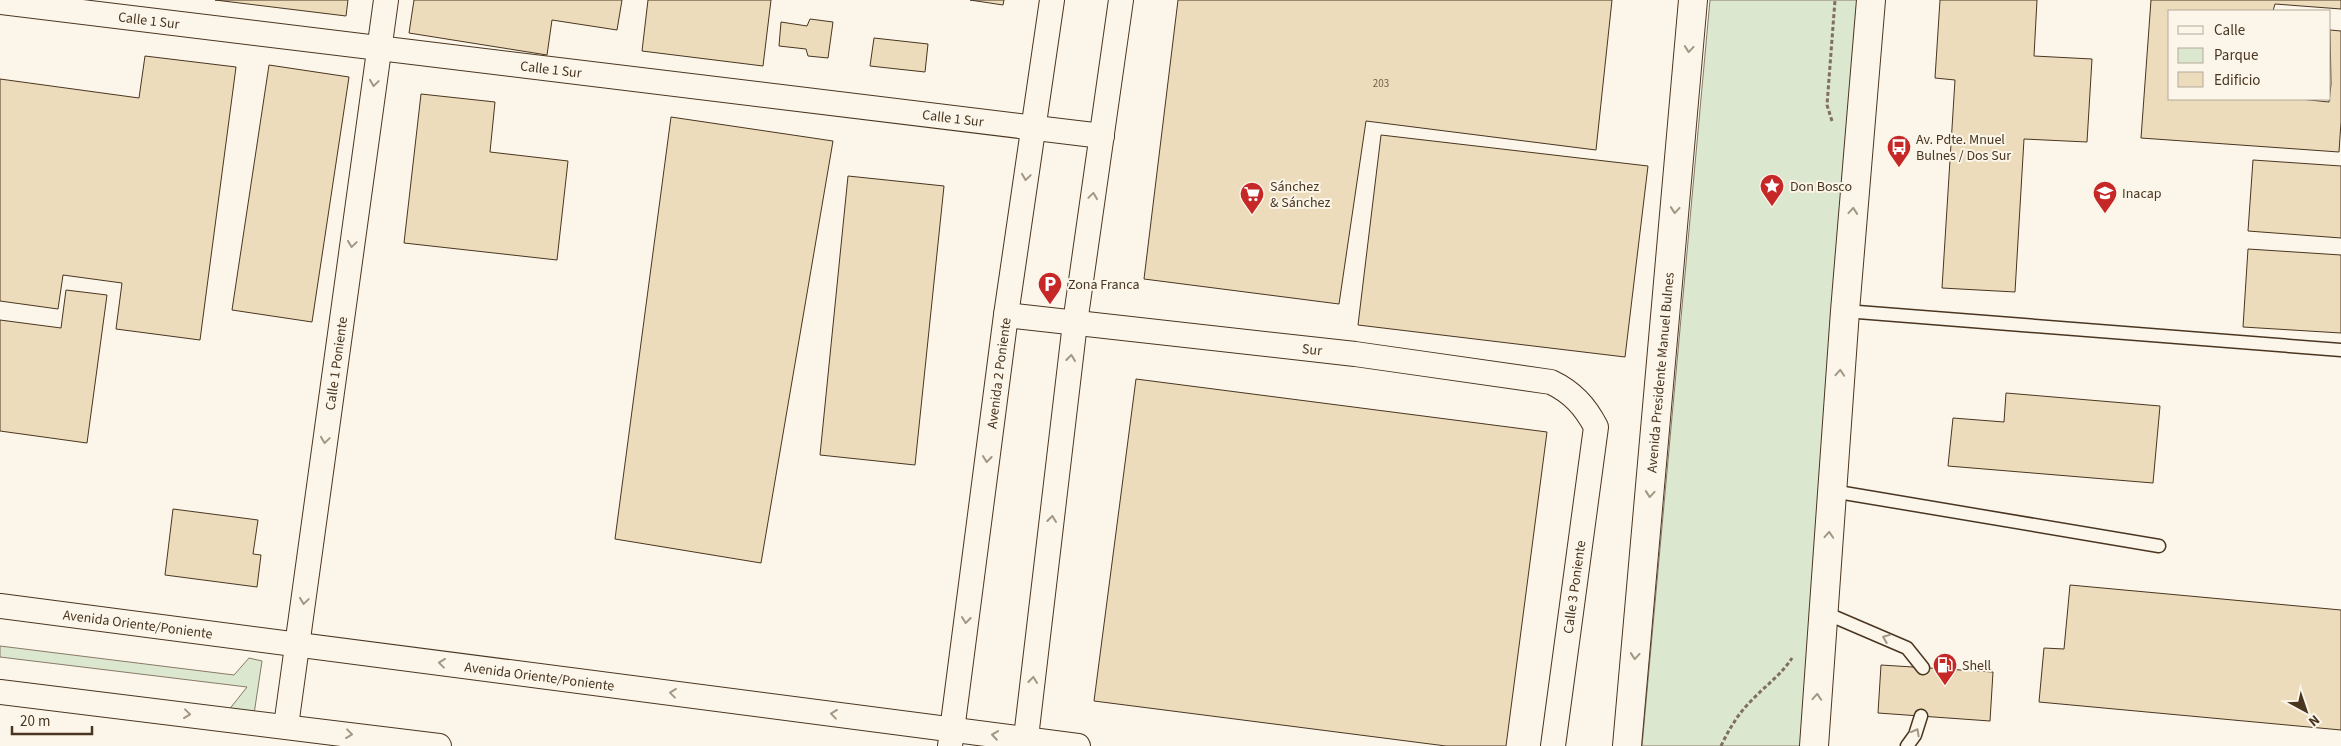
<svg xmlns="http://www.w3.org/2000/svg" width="2341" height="746" font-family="'Source Sans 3',sans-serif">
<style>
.green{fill:#dce7d0;stroke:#887966}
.building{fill:#ecdcbc;stroke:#4a3520}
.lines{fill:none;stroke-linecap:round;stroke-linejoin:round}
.lane-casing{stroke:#4a3520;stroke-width:15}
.street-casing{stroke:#4a3520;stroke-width:26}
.primary-casing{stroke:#4a3520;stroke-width:30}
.path{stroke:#7f6f5c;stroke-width:3;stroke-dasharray:4 2.5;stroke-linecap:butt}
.lane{stroke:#fbf6e9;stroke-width:12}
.street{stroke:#fbf6e9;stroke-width:24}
.primary{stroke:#fbf6e9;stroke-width:28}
.oneway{stroke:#a29684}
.labels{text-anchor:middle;stroke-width:4;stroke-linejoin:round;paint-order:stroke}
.number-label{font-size:11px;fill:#725f47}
.street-label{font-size:14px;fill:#4a3520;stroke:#fbf6e9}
.poi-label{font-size:14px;fill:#4a3520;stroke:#fbf6e9;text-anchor:start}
</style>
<rect width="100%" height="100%" fill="#fbf6e9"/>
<!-- green -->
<g class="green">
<path d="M1710 0H1863L1806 746H1642Z"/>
<path d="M0 646 234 675 249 658 262 661 254 714 228 711 247 687 0 657Z"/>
</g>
<!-- building -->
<g class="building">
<path d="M215 0H348L346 16Z"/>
<path d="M414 0H622L617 30 552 20 547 55 409 33Z"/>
<path d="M648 0H771L763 66 642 51Z"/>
<path d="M970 0H1004L1003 5Z"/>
<path d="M1178 0H1612L1596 150 1366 121 1339 304 1144 279Z"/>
<path d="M1940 0H2037L2034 56 2092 59 2087 142 2024 139 2015 292 1942 288 1955 80 1935 78Z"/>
<path d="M2151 0H2341V9L2275 4 2273 11H2170V99H2300L2329 102 2331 84 2330 30 2341 31V122L2339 152 2141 138Z"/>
<path d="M810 19 833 22 828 58 808 56 806 49 779 46 781 22 807 26Z"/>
<path d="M874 38 928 44 925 72 870 66Z"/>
<path d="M145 56 236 67 200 340 116 329 122 283 63 275 58 309 0 301V79L139 98Z"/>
<path d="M269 65 349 77 312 322 232 310Z"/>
<path d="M421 94 495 102 490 152 568 161 557 260 404 243Z"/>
<path d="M671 117 833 141 761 563 615 539Z"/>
<path d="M1381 135 1648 166 1625 357 1358 325Z"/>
<path d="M2253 160 2341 166V238L2248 231Z"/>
<path d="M848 176 944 186 915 465 820 455Z"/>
<path d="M2248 249 2341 255V333L2243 327Z"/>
<path d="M66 290 107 295 87 443 0 431V320L61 328Z"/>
<path d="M1136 379 1547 432 1506 746H1446L1094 701Z"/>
<path d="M2006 393 2160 406 2153 483 1948 466 1953 418 2004 422Z"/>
<path d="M173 509 258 520 253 554 261 555 257 587 165 575Z"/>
<path d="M2070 585 2341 610V730L2039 702 2044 648 2064 649Z"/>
<path d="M1881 665 1993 672 1990 721 1878 713Z"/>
</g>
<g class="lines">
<defs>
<g id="lane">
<path d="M1845 311 2341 350"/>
<path d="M1832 491 2159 546"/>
<path d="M1823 612 1907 648 1923 668"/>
<path d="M1907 746 1915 735 1921 716"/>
</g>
<g id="street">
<path id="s1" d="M0 2 1102 136"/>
<path id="s2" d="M1006 315 1355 354 1551 382C1572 392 1585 406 1596 427L1553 746"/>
<path id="s3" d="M0 606 1078 746"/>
<path d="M0 692 439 746"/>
<path id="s4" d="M286 726 386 0"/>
<path id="s5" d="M950 746 1006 315 1052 0"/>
<path d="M1025 746 1075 323 1121 0"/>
</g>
<g id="primary">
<path id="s6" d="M1627 746 1693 0"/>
<path d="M1814 746 1845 311 1871 0"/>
</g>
</defs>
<!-- lane casing -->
<use href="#lane" class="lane-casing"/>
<!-- street casing -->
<use href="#street" class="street-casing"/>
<!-- primary casing -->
<use href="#primary" class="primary-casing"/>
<!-- path -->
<g class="path">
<path d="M1832 121 1827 105 1835 0"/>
<path d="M1721 746C1729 729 1738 714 1751 701 1765 686 1781 675 1792 658"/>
</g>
<!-- lane -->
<use href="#lane" class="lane"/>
<!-- street -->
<use href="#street" class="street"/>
<!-- primary -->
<use href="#primary" class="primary"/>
</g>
<!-- one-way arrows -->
<defs><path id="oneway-chevron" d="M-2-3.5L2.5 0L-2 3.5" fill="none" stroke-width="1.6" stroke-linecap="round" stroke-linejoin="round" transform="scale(1.25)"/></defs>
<g class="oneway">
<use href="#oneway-chevron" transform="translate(1689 49) rotate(95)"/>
<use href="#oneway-chevron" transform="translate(374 83) rotate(98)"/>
<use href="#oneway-chevron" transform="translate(1026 177) rotate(98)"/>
<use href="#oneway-chevron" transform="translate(1093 196) rotate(-82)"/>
<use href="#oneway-chevron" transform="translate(1675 210) rotate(95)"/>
<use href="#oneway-chevron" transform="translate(1853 211) rotate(-85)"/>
<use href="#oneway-chevron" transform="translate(352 244) rotate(98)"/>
<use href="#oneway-chevron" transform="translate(1071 358) rotate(-83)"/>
<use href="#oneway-chevron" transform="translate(1840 373) rotate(-86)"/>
<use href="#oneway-chevron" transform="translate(325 440) rotate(98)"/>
<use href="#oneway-chevron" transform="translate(987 459) rotate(97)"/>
<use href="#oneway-chevron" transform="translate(1650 494) rotate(95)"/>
<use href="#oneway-chevron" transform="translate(1052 519) rotate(-83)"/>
<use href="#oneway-chevron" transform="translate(1829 535) rotate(-86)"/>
<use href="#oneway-chevron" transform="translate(304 601) rotate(98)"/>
<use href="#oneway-chevron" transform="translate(966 620) rotate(97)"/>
<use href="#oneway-chevron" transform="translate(1886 638) rotate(-158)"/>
<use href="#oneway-chevron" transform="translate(1635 656) rotate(95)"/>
<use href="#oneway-chevron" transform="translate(442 663) rotate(-173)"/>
<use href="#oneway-chevron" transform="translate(1033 680) rotate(-83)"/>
<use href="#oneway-chevron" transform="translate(673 693) rotate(-173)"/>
<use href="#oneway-chevron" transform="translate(1817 697) rotate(-86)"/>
<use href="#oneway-chevron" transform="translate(187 714) rotate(7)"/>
<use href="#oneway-chevron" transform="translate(834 714) rotate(-173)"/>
<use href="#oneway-chevron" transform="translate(1916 732) rotate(-61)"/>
<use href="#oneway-chevron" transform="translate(349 734) rotate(7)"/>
<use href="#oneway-chevron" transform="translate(995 735) rotate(-172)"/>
</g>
<!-- icons -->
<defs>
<symbol id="bus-pin" viewBox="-11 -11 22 30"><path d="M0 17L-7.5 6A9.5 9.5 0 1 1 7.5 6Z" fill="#c62828" stroke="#fbf6e9"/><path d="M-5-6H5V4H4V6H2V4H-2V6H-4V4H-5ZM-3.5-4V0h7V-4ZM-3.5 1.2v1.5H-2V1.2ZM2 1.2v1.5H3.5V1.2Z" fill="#fff"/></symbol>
<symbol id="sight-pin" viewBox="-11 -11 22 30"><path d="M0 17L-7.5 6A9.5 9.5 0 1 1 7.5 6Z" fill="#c62828" stroke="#fbf6e9"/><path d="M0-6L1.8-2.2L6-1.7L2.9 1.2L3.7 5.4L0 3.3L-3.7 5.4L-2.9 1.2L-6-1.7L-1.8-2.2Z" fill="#fff"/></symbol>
<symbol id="university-pin" viewBox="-11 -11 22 30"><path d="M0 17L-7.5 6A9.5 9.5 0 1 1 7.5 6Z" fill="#c62828" stroke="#fbf6e9"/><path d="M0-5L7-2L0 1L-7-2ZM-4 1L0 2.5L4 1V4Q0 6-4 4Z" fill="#fff"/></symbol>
<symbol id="supermarket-pin" viewBox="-11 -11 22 30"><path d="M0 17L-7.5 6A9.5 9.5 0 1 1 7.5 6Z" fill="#c62828" stroke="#fbf6e9"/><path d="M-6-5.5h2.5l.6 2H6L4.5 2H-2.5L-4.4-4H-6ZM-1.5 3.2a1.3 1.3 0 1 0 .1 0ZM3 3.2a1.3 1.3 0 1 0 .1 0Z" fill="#fff"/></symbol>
<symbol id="parking-pin" viewBox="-11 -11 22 30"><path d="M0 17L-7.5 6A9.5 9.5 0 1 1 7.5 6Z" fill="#c62828" stroke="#fbf6e9"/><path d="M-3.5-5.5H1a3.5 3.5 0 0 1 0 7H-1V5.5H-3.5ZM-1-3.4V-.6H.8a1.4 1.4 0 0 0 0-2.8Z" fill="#fff"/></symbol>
<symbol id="fuel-pin" viewBox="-11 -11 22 30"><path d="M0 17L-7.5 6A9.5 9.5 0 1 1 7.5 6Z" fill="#c62828" stroke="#fbf6e9"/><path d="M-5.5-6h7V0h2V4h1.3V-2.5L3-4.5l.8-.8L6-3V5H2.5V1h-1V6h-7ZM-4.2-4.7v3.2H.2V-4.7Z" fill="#fff"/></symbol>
</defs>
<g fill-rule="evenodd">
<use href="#bus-pin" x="1885" y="133" width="28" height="38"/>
<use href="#sight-pin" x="1758" y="172" width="28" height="38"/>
<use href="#university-pin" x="2091" y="179" width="28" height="38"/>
<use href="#supermarket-pin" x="1238" y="180" width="28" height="38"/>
<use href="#parking-pin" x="1036" y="270" width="28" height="38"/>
<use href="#fuel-pin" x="1931" y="651" width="28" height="38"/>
</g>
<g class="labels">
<!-- number labels -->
<g class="number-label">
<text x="1381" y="87">203</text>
</g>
<!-- street labels -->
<g class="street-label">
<text dy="5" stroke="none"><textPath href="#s1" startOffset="150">Calle 1 Sur</textPath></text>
<text dy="5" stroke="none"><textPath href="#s1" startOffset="555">Calle 1 Sur</textPath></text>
<text dy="5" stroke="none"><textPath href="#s1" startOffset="960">Calle 1 Sur</textPath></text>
<text dy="5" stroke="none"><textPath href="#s2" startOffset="308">Sur</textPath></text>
<text dy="5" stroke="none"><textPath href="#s4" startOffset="366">Calle 1 Poniente</textPath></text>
<text dy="5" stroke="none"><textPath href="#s5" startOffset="376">Avenida 2 Poniente</textPath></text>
<text dy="5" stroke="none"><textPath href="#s6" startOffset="375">Avenida Presidente Manuel Bulnes</textPath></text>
<text transform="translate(1574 587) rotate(-82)" y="5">Calle 3 Poniente</text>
<text dy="5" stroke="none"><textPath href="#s3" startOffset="139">Avenida Oriente/Poniente</textPath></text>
<text dy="5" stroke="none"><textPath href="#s3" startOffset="544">Avenida Oriente/Poniente</textPath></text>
</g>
<!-- poi labels -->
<g class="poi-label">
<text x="1916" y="144">Av. Pdte. Mnuel<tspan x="1916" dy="16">Bulnes / Dos Sur</tspan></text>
<text x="1270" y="191">Sánchez<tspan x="1270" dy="16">&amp; Sánchez</tspan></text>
<text x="1790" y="191">Don Bosco</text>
<text x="2122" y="198">Inacap</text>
<text x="1068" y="289">Zona Franca</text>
<text x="1962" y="670">Shell</text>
</g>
</g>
<!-- legend -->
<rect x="2168" y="10" width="162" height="90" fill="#fbf6e9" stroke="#b4a999"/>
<rect x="2178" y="26" width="25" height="8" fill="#fbf6e9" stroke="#b4a999"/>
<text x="2214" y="35" font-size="15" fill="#4a3520">Calle</text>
<rect x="2178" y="48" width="25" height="15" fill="#dce7d0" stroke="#b4a999"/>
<text x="2214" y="60" font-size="15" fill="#4a3520">Parque</text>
<rect x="2178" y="72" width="25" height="15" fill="#ecdcbc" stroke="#b4a999"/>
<text x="2214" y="85" font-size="15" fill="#4a3520">Edificio</text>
<!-- north arrow -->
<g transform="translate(2306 711) rotate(140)" stroke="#fbf6e9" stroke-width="4" paint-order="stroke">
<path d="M0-4L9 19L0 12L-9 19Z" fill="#4a3520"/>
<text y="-8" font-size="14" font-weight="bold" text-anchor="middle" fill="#4a3520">N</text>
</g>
<!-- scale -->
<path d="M12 726v8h80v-8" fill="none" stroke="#4a3520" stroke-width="2.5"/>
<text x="20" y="726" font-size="15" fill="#4a3520" stroke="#fbf6e9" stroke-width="4" paint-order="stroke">20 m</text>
</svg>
